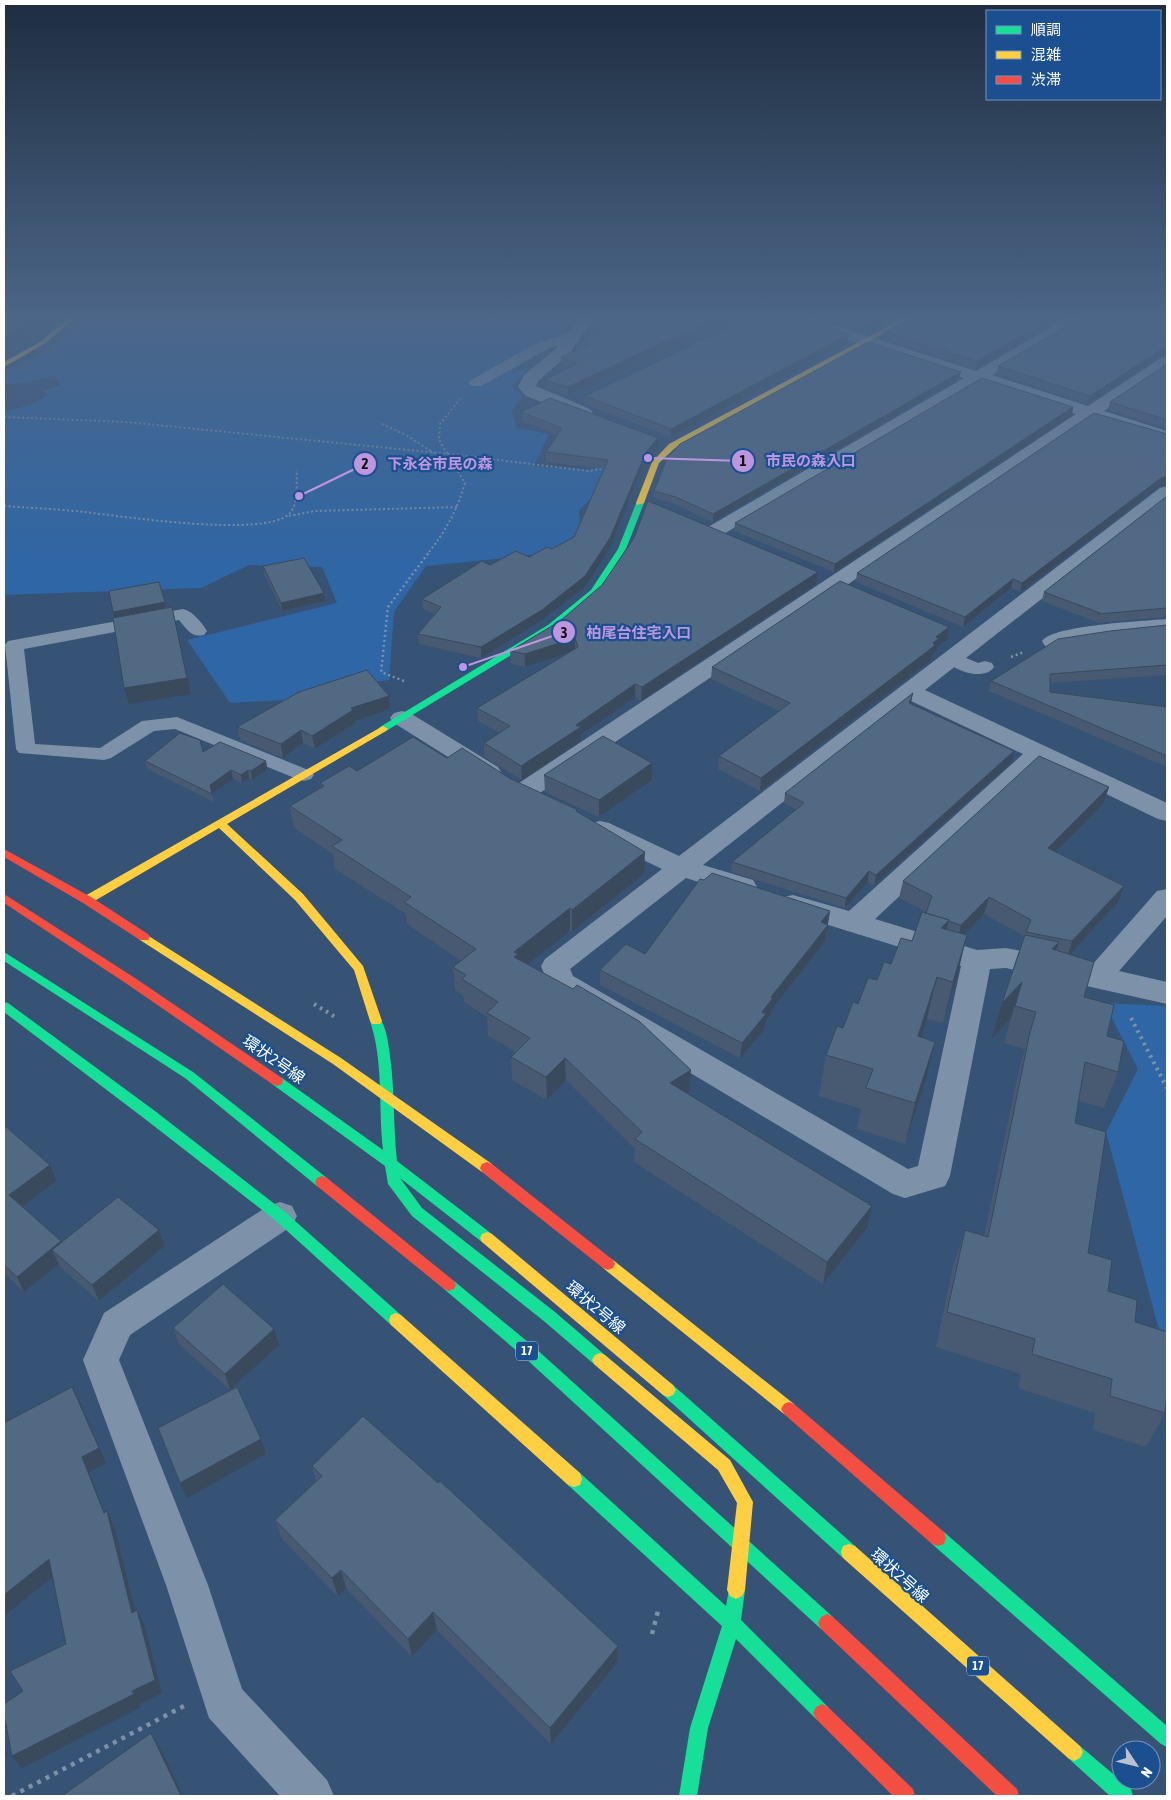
<svg xmlns="http://www.w3.org/2000/svg" width="1171" height="1800" font-family="'Asap Condensed','Noto Sans JP',sans-serif">
<style>
.green{fill:#2f66a5}
.lines{fill:none;stroke-linecap:round;stroke-linejoin:round}
.stream{fill:#3b618d;fill-rule:evenodd}
.path-far3{stroke:#7d92a8;stroke-width:2;stroke-dasharray:2 2.5;stroke-linecap:butt}
.path-far2{stroke:#7d92a8;stroke-width:2.5;stroke-dasharray:2 3;stroke-linecap:butt}
.path-far1{stroke:#7d92a8;stroke-width:4;stroke-dasharray:2.5 4.5;stroke-linecap:butt}
.path{stroke:#7d92a8;stroke-width:4.5;stroke-dasharray:4 5.5;stroke-linecap:butt}
.lane{fill:#7d92a8;fill-rule:evenodd}
.street{fill:#7d92a8;fill-rule:evenodd}
.fast{fill:#16e098;fill-rule:evenodd}
.slow{fill:#ffcf43;fill-rule:evenodd}
.jam{fill:#f24e42;fill-rule:evenodd}
.wall{fill:#475a72}
.shaded-wall{fill:#394a5c}
.building{fill:#526984;stroke:#394a5c}
.labels{text-anchor:middle;stroke-width:4.5;stroke-linejoin:round;paint-order:stroke}
.shield{fill:#1b4f8f;stroke:#bbcadd;stroke-width:1}
.shield-label{font-size:12px;font-weight:bold;fill:#fff}
.near-street-label{font-size:16px;fill:#fff;stroke:#1b4f8f}
.leader{fill:none;stroke:#bd96df;stroke-width:2}
.callout-dot{fill:#bd96df;stroke:#1b4f8f;stroke-width:2}
.mark-label{font-size:15px;text-anchor:middle;font-weight:bold;fill:#111}
.callout-label{font-size:15px;text-anchor:middle;font-weight:bold;fill:#bd96df;stroke:#1b4f8f;stroke-width:4.5;stroke-linejoin:round;paint-order:stroke}
</style>
<rect width="100%" height="100%" fill="#365274"/>
<!-- green -->
<g class="green">
<path d="M96 315H543L570 322 550 346 537 350 510 374 530 367 512 386 522 397 512 411 517 428 549 434 534 466 591 470 613 462 610 480 579 510 582 550 426 566 394 612 389 680 323 688 321 698 230 703 187 640 337 603 322 567 249 565 201 588 4 595V412L30 405 49 395 43 391 60 385 56 376 15 384 4 383V376L48 354Z"/>
<path d="M1104 1003 1167 1006V1374L1162 1341 1106 1132 1138 1069Z"/>
</g>
<g class="lines">
<!-- stream -->
<path class="stream" d="M87 315H93C74 341 34 367 4 376V371C34 356 65 343 87 315Z"/>
<!-- path-far3 -->
<g class="path-far3">
<path d="M479 315 517 330"/>
<path d="M4 417 126 422 449 454 589 471 605 468"/>
<path d="M382 424 406 435 434 453"/>
<path d="M4 506C31 508 58 509 84 512 121 516 264 538 289 514 299 504 296 483 297 470"/>
<path d="M289 516 315 511 457 507"/>
<path d="M429 552C447 529 457 510 465 483L439 440 440 424 460 399"/>
</g>
<!-- path-far2 -->
<g class="path-far2">
<path d="M1011 657 1024 652"/>
<path d="M404 681 381 672 388 607 430 551"/>
</g>
<!-- path-far1 -->
<g class="path-far1">
<path d="M314 1004 337 1018"/>
<path d="M1131 1018 1167 1088"/>
</g>
<!-- path -->
<g class="path">
<path d="M652 1634 658 1611"/>
<path d="M12 1796 184 1706"/>
</g>
<!-- lane -->
<g class="lane">
<path d="M574 332 579 333 581 336 579 339 549 348 481 386H471L469 383 471 380 539 342Z"/>
<path d="M183 609C193 611 201 622 207 631L204 635C191 638 187 629 179 620L24 649 35 744 100 748 142 721 177 717 311 771 314 775 311 779 304 781 297 779 175 729 154 731 111 758 104 760 19 753 16 749 5 645 8 641Z"/>
<path d="M952 652 978 663 985 661 992 663 994 667C984 682 951 670 943 658L945 654Z"/>
</g>
<!-- street -->
<g class="street">
<path d="M580 315H596L569 354 538 381 536 386 590 409 593 413 590 417 584 418 526 396 518 387 524 375 557 348Z"/>
<path d="M778 315H802L976 371 1072 315H1091L1088 318 992 375 1088 406 1161 358 1167 356V368L1104 411 1167 431V442L1092 419 531 799 522 801 513 799 509 793 513 787 1076 414 980 383 722 535 715 537 708 535 705 531 708 527 964 378 781 318Z"/>
<path d="M1167 486V501L925 690 1167 803V821L1158 819 1042 763 875 919 977 950 1006 948 1092 965 1157 891 1167 889V916L1119 971 1167 982V1004L1006 968 990 969 950 1176 945 1186 905 1198 893 1194 550 989 541 966 545 959 662 869 591 835 587 829 591 823 600 821 609 823 679 856 1160 488ZM911 701 1023 754 849 911 793 895 783 897 779 904 783 911 961 966 918 1166 908 1169 573 976 570 969 686 878 743 896 753 894 757 887 753 880 703 865Z"/>
<path d="M1167 619V633C1140 634 1114 637 1088 641 1074 643 1058 649 1045 646L1042 641C1053 625 1145 621 1167 619Z"/>
<path d="M402 711 410 713 498 767 501 772 498 777 489 780 480 777 394 723 390 718 394 713Z"/>
<path d="M280 1202 292 1206 297 1216 292 1226 130 1335 119 1360 208 1585 242 1689 327 1780 334 1796H280L209 1718 166 1585 83 1360 104 1313 268 1206Z"/>
</g>
<!-- fast -->
<g class="fast">
<path d="M637 501 644 503 626 549 597 594 554 629 386 731H380L378 729 380 727 548 625 591 590 618 549Z"/>
<path d="M4 952 193 1072 327 1178 329 1182 327 1186 322 1188 317 1186 185 1078 4 961Z"/>
<path d="M4 1002 8 1003 155 1111 285 1212 401 1315 403 1320 401 1325 396 1327 391 1325 275 1220 145 1119 4 1012Z"/>
<path d="M376 1016 380 1018C387 1030 388 1042 390 1056 395 1091 393 1126 397 1161L492 1234 494 1238 492 1242 487 1244 482 1242 400 1178 422 1208 555 1312 605 1355 608 1360 605 1365 600 1367 595 1365 545 1322 412 1216 388 1184 385 1166 272 1084 271 1081 272 1078 277 1076 282 1078 383 1150C378 1106 384 1063 370 1021L372 1018Z"/>
<path d="M449 1279 454 1281 534 1347 833 1617 836 1623 833 1629 827 1632 821 1629 524 1357 444 1289 442 1285 444 1281Z"/>
<path d="M668 1383 673 1385 855 1546 857 1552 855 1558 849 1560 843 1558 663 1395 660 1390 663 1385Z"/>
<path d="M574 1471 580 1473 726 1606 730 1584 736 1581 742 1584 745 1590 741 1620 828 1707 831 1713 828 1719 822 1722 816 1719 736 1639 708 1728 697 1796H679L690 1728 722 1626 568 1485 566 1479 568 1473Z"/>
<path d="M938 1530 944 1532 1167 1726V1747L1161 1744 932 1544 930 1538 932 1532Z"/>
<path d="M1074 1743 1080 1746 1131 1789 1133 1796H1110L1068 1758 1065 1752 1068 1746Z"/>
</g>
<!-- slow -->
<g class="slow">
<path d="M72 315H79L44 344 4 367V362L40 342Z"/>
<path d="M909 315H917L675 448 659 463 644 503 637 505 636 503 652 462 669 444Z"/>
<path d="M383 726 388 729 386 731 227 824 303 894 363 966 382 1021 380 1024H372L370 1021 354 970 295 900 219 828 91 903 87 904 81 900 83 897Z"/>
<path d="M144 933 341 1058 492 1164 494 1168 492 1172 487 1174 482 1172 333 1064 140 940 138 937Z"/>
<path d="M487 1232 492 1234 673 1385 676 1390 673 1395 668 1397 663 1395 482 1242 480 1238 482 1234Z"/>
<path d="M608 1258 613 1260 794 1404 797 1409 794 1414 789 1416 784 1414 603 1268 601 1264 603 1260Z"/>
<path d="M396 1313 401 1315 580 1473 582 1479 580 1485 574 1487 568 1485 391 1325 389 1320 391 1315Z"/>
<path d="M600 1353 605 1355 730 1460 753 1502 745 1590 742 1596 736 1599 730 1596 727 1590 737 1503 718 1470 595 1365 592 1360 595 1355Z"/>
<path d="M849 1544 855 1546 1080 1746 1083 1752 1080 1758 1074 1761 1068 1758 843 1558 841 1552 843 1546Z"/>
</g>
<!-- jam -->
<g class="jam">
<path d="M4 849 91 897 148 934 150 937 148 940H140L83 903 4 857Z"/>
<path d="M4 894 135 978 282 1078 283 1081 282 1084 277 1086 272 1084 127 984 4 903Z"/>
<path d="M487 1162 492 1164 613 1260 615 1264 613 1268 608 1270 603 1268 482 1172 480 1168 482 1164Z"/>
<path d="M322 1176 327 1178 454 1281 456 1285 454 1289 449 1291 444 1289 317 1186 315 1182 317 1178Z"/>
<path d="M789 1402 794 1404 944 1532 946 1538 944 1544 938 1546 932 1544 784 1414 781 1409 784 1404Z"/>
<path d="M827 1614 833 1617 1017 1789 1019 1796H997L821 1629 818 1623 821 1617Z"/>
<path d="M822 1704 828 1707 913 1789 915 1796H893L816 1719 813 1713 816 1707Z"/>
</g>
</g>
<!-- wall -->
<g class="wall">
<path d="M551 315H578L574 321Z"/>
<path d="M738 315 568 395 545 388V380L568 367 561 365V357L582 348V341L587 339V337L604 329 591 326V318Z"/>
<path d="M808 315H898L864 333Z"/>
<path d="M1068 315 976 369 884 339 885 332Z"/>
<path d="M848 342 671 437 585 404V396Z"/>
<path d="M1160 356 1088 404 997 374 998 366Z"/>
<path d="M1167 364V429L1108 410 1110 402Z"/>
<path d="M959 378 713 522 675 504 654 498V491Z"/>
<path d="M1073 407 1072 415 834 572 734 531 735 523Z"/>
<path d="M521 412 658 438V448L645 461 610 548 585 587 542 620 481 658 419 644 418 634 434 614 423 609 422 599 490 565 529 557 552 549 574 537 604 469 546 462V452L557 435 522 421Z"/>
<path d="M1159 487 1020 592 1011 588 963 627 856 582 857 573Z"/>
<path d="M1167 496V617L1096 623V622L1042 601 1044 592Z"/>
<path d="M263 566 325 601 282 611 264 574Z"/>
<path d="M816 584 641 701 635 697 581 735V741L522 780 484 757V743L499 733 478 721 477 708 566 654 525 667 511 664 510 651Z"/>
<path d="M1167 625V675L1050 683V692L1167 707V767L989 691 991 681Z"/>
<path d="M949 627 947 640 937 647V651L933 654 931 660 760 791 718 769 719 756 779 711 711 679 712 667Z"/>
<path d="M389 696 390 709 355 721V723L315 749 303 743 283 758 240 740 237 727Z"/>
<path d="M911 704 1012 762 874 885 868 882 845 908 731 872 732 862 796 810 784 803 785 793Z"/>
<path d="M203 752 266 761 267 769 252 780 249 778 242 783 233 779 212 794 214 802 147 769 145 761Z"/>
<path d="M447 758 511 779 578 813 644 874 572 932 570 931 527 964 689 1092 687 1094 872 1206 867 1228 823 1284 634 1162 635 1149 566 1080 547 1100 512 1080 511 1057 516 1052 488 1036 487 1017 464 1002 463 995 455 990 453 967 461 961 407 924 406 914 335 869 333 854 294 828 290 806 321 787 320 783 357 771Z"/>
<path d="M544 775 652 780 599 817 545 792Z"/>
<path d="M1109 787 1103 804 1056 852 1124 886 1118 902 1070 955 1084 997 1107 1036 1118 1072 1104 1108 1079 1101 1075 1123 1088 1253 1108 1291 1135 1322 1165 1413 1146 1447 1093 1430 1095 1413 1018 1388 1021 1374 936 1347 953 1266 965 1230 984 1236 1019 1069 1025 1049 1004 1043 1011 1018 991 1040 1002 1003 1024 936 984 914 964 935 957 977 943 1023 927 1019 921 1038 925 1083 905 1144 857 1129 861 1109 819 1096 826 1055 858 1004 877 980 912 941 926 913V912L899 898 903 881Z"/>
<path d="M830 911 825 941 772 1009 771 1014 766 1020 764 1030 740 1058 600 985V970L645 954Z"/>
<path d="M4 1125 56 1181 22 1207 62 1242 159 1230 165 1246 99 1301 59 1266V1264L24 1292 6 1275 4 1276Z"/>
<path d="M173 1328 274 1329 279 1345 230 1390 179 1344Z"/>
<path d="M312 1466 618 1646 617 1663 551 1744 437 1630 412 1657 346 1588 338 1597 282 1539 275 1520 316 1481Z"/>
</g>
<!-- shaded-wall -->
<g class="shaded-wall">
<path d="M38 315H54L4 345V336Z"/>
<path d="M573 315H578L574 321Z"/>
<path d="M722 315H738L568 395V387Z"/>
<path d="M885 315H898L864 333 865 325Z"/>
<path d="M1057 315H1068L976 369 977 361Z"/>
<path d="M849 334 848 342 671 437V429Z"/>
<path d="M1167 347V355L1160 356 1088 404 1090 396 1162 349Z"/>
<path d="M961 372 959 378 713 522V514Z"/>
<path d="M1073 407 1072 415 834 572 835 564Z"/>
<path d="M658 438V448L645 461 610 548 585 587 542 620 481 658V647L646 452Z"/>
<path d="M1167 477V485L1159 487 1020 592 1022 583 1161 478Z"/>
<path d="M818 572 816 584 641 701 642 687Z"/>
<path d="M1013 579 1011 588 963 627 965 617Z"/>
<path d="M324 593 325 601 282 611 281 603Z"/>
<path d="M165 602 167 610 115 620 113 612Z"/>
<path d="M172 607 191 694 129 704 124 688Z"/>
<path d="M949 627 947 640 937 647V651L933 654 931 660 760 791 761 778 933 643 936 637Z"/>
<path d="M575 638V651L525 667V654Z"/>
<path d="M635 684V697L581 735V741L522 780 521 766 576 725Z"/>
<path d="M913 693 911 703 907 713 909 703Z"/>
<path d="M389 696 390 709 355 721V723L315 749 312 736 351 708Z"/>
<path d="M301 730 303 743 283 758 281 744Z"/>
<path d="M1014 751 1012 762 874 885 876 875Z"/>
<path d="M266 761 267 769 252 780 251 771Z"/>
<path d="M652 763V780L599 817V800Z"/>
<path d="M231 770 233 779 212 794 210 785Z"/>
<path d="M248 770 249 778 242 783 241 775Z"/>
<path d="M1109 787 1103 804 1043 865 1048 848Z"/>
<path d="M645 852 644 874 572 932V910Z"/>
<path d="M869 871 868 882 845 908 846 898Z"/>
<path d="M1124 886 1118 902 1067 958 1072 941Z"/>
<path d="M989 897 984 914 957 942 961 925Z"/>
<path d="M570 908V931L519 971V977L514 952Z"/>
<path d="M830 911 825 941 772 1009 771 1014 766 1020 764 1030 740 1058 742 1043 771 997 821 922Z"/>
<path d="M949 920 939 961 941 928Z"/>
<path d="M967 935 957 977 943 1023 953 982Z"/>
<path d="M1059 942 1047 979 1052 949Z"/>
<path d="M937 977 927 1019 908 1078 918 1036Z"/>
<path d="M1022 982 1011 1018 991 1040 1002 1003Z"/>
<path d="M935 1042 925 1083 905 1144 915 1103Z"/>
<path d="M565 1058 566 1080 547 1100 546 1077Z"/>
<path d="M691 1070 689 1092 668 1106 670 1083Z"/>
<path d="M50 1165 56 1181 17 1211 9 1195Z"/>
<path d="M872 1206 867 1228 823 1284 827 1262Z"/>
<path d="M159 1230 165 1246 99 1301 92 1285Z"/>
<path d="M61 1241 68 1257 52 1250 59 1264 24 1292 17 1277Z"/>
<path d="M274 1329 279 1345 230 1390 225 1374Z"/>
<path d="M72 1387 80 1402 106 1463 89 1472 109 1522 107 1511 114 1526 139 1626 132 1613 104 1513 82 1457Z"/>
<path d="M261 1439 266 1454 187 1498 180 1483Z"/>
<path d="M49 1559 57 1573 4 1616V1595Z"/>
<path d="M341 1570 346 1588 338 1597 332 1578Z"/>
<path d="M137 1610 144 1624 162 1693 140 1704 141 1707 22 1768 12 1756 132 1691Z"/>
<path d="M433 1612 437 1630 412 1657 408 1639Z"/>
<path d="M618 1646 617 1663 551 1744 550 1728Z"/>
<path d="M151 1733 162 1751 183 1796H181Z"/>
<path d="M4 1747 7 1753 4 1756Z"/>
</g>
<!-- building -->
<g class="building">
<path d="M4 315H38L4 336Z"/>
<path d="M593 315H722L568 387 545 380 577 363 561 357 589 344 582 341 590 338 587 337 615 324 591 318Z"/>
<path d="M755 315H790L849 334 671 429 585 396Z"/>
<path d="M833 315H885L865 325Z"/>
<path d="M916 315H1057L977 361 885 332Z"/>
<path d="M1086 315H1167V347L1162 349 1090 396 998 366Z"/>
<path d="M868 342 961 372 713 514 676 497 654 491 667 458 680 444Z"/>
<path d="M1167 364V420L1110 402Z"/>
<path d="M982 378 1073 407 835 564 735 523Z"/>
<path d="M550 398 658 438 646 452 610 538 585 576 542 610 481 647 418 634 441 607 422 599 482 561 490 565 516 551 529 557 547 547 552 549 574 537 608 460 546 452 562 428 521 412Z"/>
<path d="M1094 413 1167 434V477L1161 478 1022 583 1013 579 965 617 857 573Z"/>
<path d="M1167 496V608L1098 614 1100 613 1044 592Z"/>
<path d="M648 501 818 572 642 687 635 684 576 725 581 727 521 766 484 743 510 726 477 708 578 647 575 638 525 654 510 651 560 621 602 585 634 538Z"/>
<path d="M304 558 324 593 281 603 263 566Z"/>
<path d="M840 581 949 627 936 637 939 638 933 643 935 644 933 647 761 778 719 756 790 703 712 667Z"/>
<path d="M159 582 165 602 113 612 109 591Z"/>
<path d="M172 607 187 678 124 688 113 618Z"/>
<path d="M1167 625V665L1050 674V692L1167 707V756L991 681 1058 639 1110 631Z"/>
<path d="M367 670 389 696 351 708 353 710 312 736 301 730 281 744 237 727 299 692Z"/>
<path d="M913 693 909 703 1014 751 876 875 869 871 846 898 732 862 804 803 785 793Z"/>
<path d="M180 733 200 740 203 752 220 742 266 761 251 771 248 770 241 775 231 770 210 785 212 794 145 761Z"/>
<path d="M603 736 652 763 599 800 544 775Z"/>
<path d="M413 737 447 758 462 748 511 779 578 810 576 811 645 852 572 910 570 908 514 952 518 954 514 957 573 989 577 985 639 1021 691 1070 670 1083 872 1206 827 1262 635 1139 642 1132 565 1058 546 1077 511 1057 530 1038 487 1013 498 1002 462 979 466 975 453 967 476 949 404 902 411 897 332 846 342 840 290 806 324 786 320 783 349 766 357 771Z"/>
<path d="M1039 756 1109 787 1048 848 1124 886 1072 941 1026 932 1031 920 989 897 961 925 948 921 949 920 926 913 932 896 903 881Z"/>
<path d="M712 873 830 911 821 922 828 925 771 997 773 998 762 1012 766 1014 742 1043 600 970 626 944 645 954 700 879 704 880Z"/>
<path d="M922 912 949 920 941 928 967 935 953 982 937 977 918 1036 935 1042 915 1103 866 1088 873 1069 826 1055 837 1026 843 1028 853 1002 858 1004 868 978 877 980 884 962 891 964 901 938 912 941Z"/>
<path d="M1025 935 1059 942 1052 949 1094 962 1084 997 1114 1005 1107 1036 1124 1041 1118 1072 1085 1062 1075 1123 1106 1132 1088 1253 1112 1260 1108 1291 1137 1300 1135 1322 1167 1332V1391L1165 1413 1110 1396 1112 1379 1032 1354 1035 1339 947 1312 965 1230 988 1237 1030 1032 1036 1012 1015 1006 1022 982 1002 1003Z"/>
<path d="M4 1125 50 1165 9 1195 61 1241 17 1277 4 1265Z"/>
<path d="M118 1197 159 1230 92 1285 52 1250Z"/>
<path d="M223 1284 274 1329 225 1374 173 1328Z"/>
<path d="M72 1387 99 1448 82 1457 104 1513 107 1511 132 1613 137 1610 155 1680 132 1691 134 1694 12 1756 4 1715V1704L23 1691 10 1671 66 1644 49 1559 4 1595V1423Z"/>
<path d="M237 1387 261 1439 180 1483 158 1428Z"/>
<path d="M363 1416 438 1483 440 1481 618 1646 550 1728 433 1612 408 1639 341 1570 332 1578 275 1520 322 1476 312 1466Z"/>
<path d="M151 1733 181 1796H62Z"/>
</g>
<!-- sky -->
<linearGradient id="sky" x2="0" y2="1"><stop stop-color="#1e2d40"/><stop offset="0.56" stop-color="#4c6688"/><stop offset="1" stop-color="#4c6688" stop-opacity="0"/></linearGradient>
<rect width="1171" height="567" fill="url(#sky)"/>
<g class="labels">
<!-- shield labels -->
<g class="shield">
<rect x="516" y="1341.5" width="22" height="19" rx="4"/>
<rect x="967" y="1656.5" width="22" height="19" rx="4"/>
</g>
<g class="shield-label">
<text x="527" y="1355">17</text>
<text x="978" y="1670">17</text>
</g>
<!-- near-street labels -->
<g class="near-street-label">
<text transform="translate(274 1059) rotate(35)" y="6">環状2号線</text>
<text transform="translate(596 1307) rotate(40)" y="6">環状2号線</text>
<text transform="translate(900 1575) rotate(42)" y="6">環状2号線</text>
</g>
</g>
<!-- callouts -->
<path class="leader" d="M648 458L743 461M299 496L365 464M463 667L564 632"/>
<g class="callout-dot">
<circle cx="648" cy="458" r="5"/>
<circle cx="299" cy="496" r="5"/>
<circle cx="463" cy="667" r="5"/>
<circle cx="743" cy="461" r="12"/>
<circle cx="365" cy="464" r="12"/>
<circle cx="564" cy="632" r="12"/>
</g>
<g class="mark-label">
<text x="743" y="466">1</text>
<text x="365" y="469">2</text>
<text x="564" y="638">3</text>
</g>
<g class="callout-label">
<text x="811" y="466">市民の森入口</text>
<text x="440" y="469">下永谷市民の森</text>
<text x="639" y="638">柏尾台住宅入口</text>
</g>
<!-- border -->
<rect width="1171" height="1800" fill="none" stroke="#ffffff" stroke-width="10"/>
<!-- legend -->
<rect x="986" y="10" width="175" height="90" fill="#1b4f8f" stroke="#7695bc"/>
<rect x="996" y="26" width="25" height="8" fill="#16e098" stroke="#7695bc"/>
<text x="1031" y="35" font-size="15" fill="#ffffff">順調</text>
<rect x="996" y="51" width="25" height="8" fill="#ffcf43" stroke="#7695bc"/>
<text x="1031" y="60" font-size="15" fill="#ffffff">混雑</text>
<rect x="996" y="76" width="25" height="8" fill="#f24e42" stroke="#7695bc"/>
<text x="1031" y="85" font-size="15" fill="#ffffff">渋滞</text>
<!-- north arrow -->
<g transform="translate(1136 1765) rotate(125)"><circle r="24" fill="#1b4f8f" stroke="#7695bc"/>
<path d="M0-4L9 19L0 12L-9 19Z" fill="#b9c2ce"/>
<text y="-8" font-size="14" font-weight="bold" text-anchor="middle" fill="#ffffff">N</text>
</g>
</svg>
